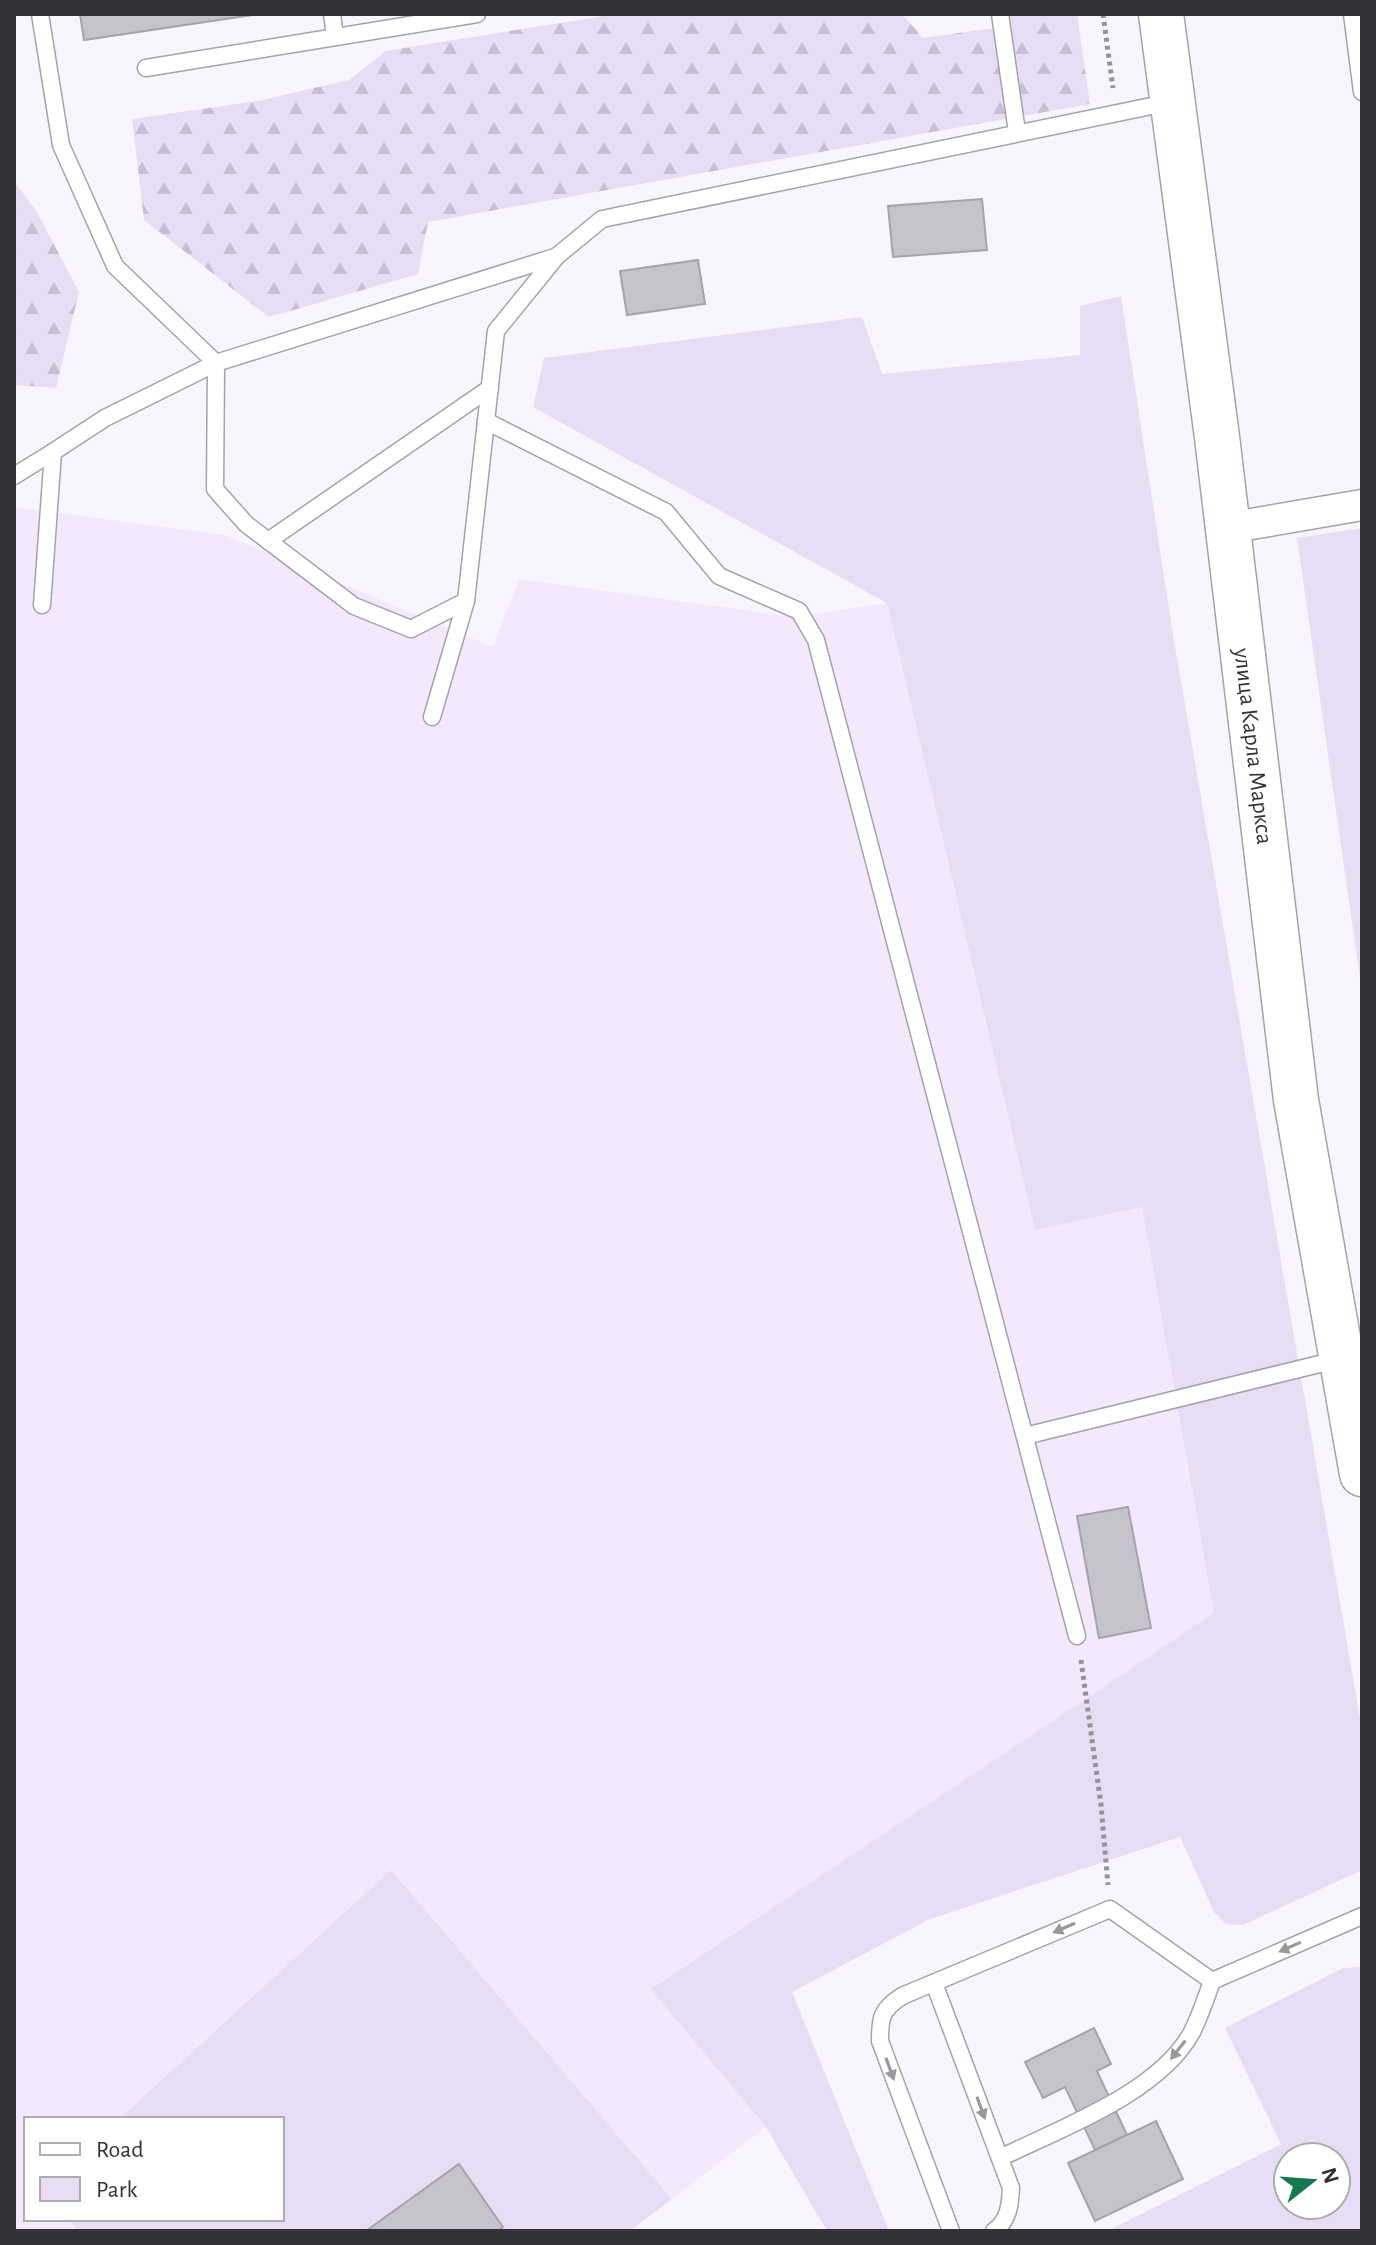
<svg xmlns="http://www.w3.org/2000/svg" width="1376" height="2245" font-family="'Alegreya Sans',sans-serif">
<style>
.industrial{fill:#f4e8fc}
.green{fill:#e7def6;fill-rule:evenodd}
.forest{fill:url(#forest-firs)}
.building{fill:#c6c3cd;stroke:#a7a3ad;stroke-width:2}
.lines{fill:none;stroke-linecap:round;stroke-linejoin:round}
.service-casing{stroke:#a6a2ac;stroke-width:19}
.minor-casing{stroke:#a6a2ac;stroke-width:33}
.primary-casing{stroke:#a6a2ac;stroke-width:47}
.path{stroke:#95939a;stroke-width:5;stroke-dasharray:4 4;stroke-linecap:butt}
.service{stroke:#fff;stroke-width:16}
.minor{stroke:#fff;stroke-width:30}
.primary{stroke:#fff;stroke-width:44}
.oneway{fill:#99989a}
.labels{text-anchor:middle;stroke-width:7;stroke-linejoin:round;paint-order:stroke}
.street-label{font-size:24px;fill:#333236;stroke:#fff}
</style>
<defs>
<pattern id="forest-firs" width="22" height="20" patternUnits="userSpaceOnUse" patternTransform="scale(2)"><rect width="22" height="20" fill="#e7def6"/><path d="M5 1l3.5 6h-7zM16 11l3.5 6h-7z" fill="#c7bfd4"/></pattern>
</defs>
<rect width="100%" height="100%" fill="#f8f5fe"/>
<!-- industrial -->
<path class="industrial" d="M14 507 225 535 493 647 519 579 794 617 887 603 1035 1230 1142 1207 1214 1613 652 1988 766 2127 672 2199 391 1870 119 2119H26V2219H68L78 2231H14Z"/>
<!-- green -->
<g class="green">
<path d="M1121 296 1173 635 1362 1730V1870L1243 1925 1226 1924 1214 1912 1180 1837 930 1919 792 1992 889 2231H827L766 2127 651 1989 1214 1613 1142 1207 1035 1230 887 603 533 407 544 358 862 317 882 374 1080 355V306Z"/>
<path d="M1362 528V992L1297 538Z"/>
<path d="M391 1870 672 2199 630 2231H505L459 2165 366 2231H78L68 2219H282V2119H119Z"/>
<path d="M1362 1967V2231H1107L1281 2144 1225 2028 1343 1968ZM1336 2157V2205H1288V2157Z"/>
</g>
<!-- forest -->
<g class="forest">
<path d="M616 14H902L923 38 1001 27 999 14H1077L1090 104 428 222 418 274 269 317 144 220 132 119 258 101 349 80 386 51Z"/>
<path d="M14 181 37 212 79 292 56 388 14 385Z"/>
</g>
<!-- building -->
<g class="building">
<path d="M80 14H259L84 40Z"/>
<path d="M982 199 987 250 893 257 888 206Z"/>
<path d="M698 260 705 304 627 315 620 271Z"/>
<path d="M1128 1507 1151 1628 1099 1638 1077 1516Z"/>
<path d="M1094 2028 1111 2064 1097 2071 1127 2135 1095 2150 1065 2087 1043 2098 1025 2062Z"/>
<path d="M1156 2121 1183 2179 1095 2221 1068 2163Z"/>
<path d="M459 2164 503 2227 498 2231H366Z"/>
</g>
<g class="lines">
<defs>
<g id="service">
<path d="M40 14 61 145 115 266 216 363 215 489 246 524 354 606 411 629 466 601"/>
<path d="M332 14 335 36"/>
<path d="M1000 14 1017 132"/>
<path d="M1352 14 1362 92"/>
<path d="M146 68 477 14"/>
<path d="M486 421 666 512 719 576 799 611 816 640 1077 1636"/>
<path d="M14 476 53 452"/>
<path d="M268 541 490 388"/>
<path d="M42 605 53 452 105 418 216 363 555 257"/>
<path d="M432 717 466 601 496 331 557 256 602 219 1171 102"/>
<path d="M1025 1436 1340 1359"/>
<path d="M934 1983 1011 2188C1010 2205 1009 2220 994 2231"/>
<path d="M1000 2158C1061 2128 1159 2093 1192 2032 1200 2016 1206 1998 1212 1981"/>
<path d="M951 2231 880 2041C880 2017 881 2010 902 1996L1110 1909 1212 1981 1362 1916"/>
</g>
<path id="minor" d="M1228 528 1362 505"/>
<g id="primary">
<path id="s1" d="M1161 14 1217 437 1296 1100 1362 1474"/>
</g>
</defs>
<!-- service casing -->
<use href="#service" class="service-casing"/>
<!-- minor casing -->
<use href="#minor" class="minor-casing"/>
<!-- primary casing -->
<use href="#primary" class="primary-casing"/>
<!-- path -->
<g class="path">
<path d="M1103 14 1113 88"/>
<path d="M1081 1660 1101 1805 1108 1885"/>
</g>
<!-- service -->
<use href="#service" class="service"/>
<!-- minor -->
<use href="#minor" class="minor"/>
<!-- primary -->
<use href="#primary" class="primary"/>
</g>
<!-- one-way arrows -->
<defs><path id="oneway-solid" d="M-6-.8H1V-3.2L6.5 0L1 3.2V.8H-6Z" transform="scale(2)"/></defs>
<g class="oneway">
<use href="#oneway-solid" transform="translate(1064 1928) rotate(157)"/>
<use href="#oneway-solid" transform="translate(1290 1947) rotate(156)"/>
<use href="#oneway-solid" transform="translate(1178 2050) rotate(128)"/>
<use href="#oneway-solid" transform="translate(890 2069) rotate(70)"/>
<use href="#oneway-solid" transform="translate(981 2108) rotate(70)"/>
</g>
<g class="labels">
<!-- street labels -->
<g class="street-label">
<text dy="8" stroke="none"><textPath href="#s1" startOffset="738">улица Карла Маркса</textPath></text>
</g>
</g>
<!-- border -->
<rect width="1376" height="2245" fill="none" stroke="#333236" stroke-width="32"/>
<!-- legend -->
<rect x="24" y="2117" width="260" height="104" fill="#ffffff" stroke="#adadaf" stroke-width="2"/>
<rect x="40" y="2143" width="40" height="12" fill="#ffffff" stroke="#adadaf" stroke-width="2"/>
<text x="96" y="2157" font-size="24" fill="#333236">Road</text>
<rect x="40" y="2177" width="40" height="24" fill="#e7def6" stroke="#adadaf" stroke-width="2"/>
<text x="96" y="2197" font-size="24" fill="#333236">Park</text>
<!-- north arrow -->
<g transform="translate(1312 2181) rotate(73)"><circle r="38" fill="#ffffff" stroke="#adadaf" stroke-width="2"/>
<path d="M0-6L14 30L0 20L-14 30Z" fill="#17784f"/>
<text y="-12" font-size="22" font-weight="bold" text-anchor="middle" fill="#333236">N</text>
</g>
</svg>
